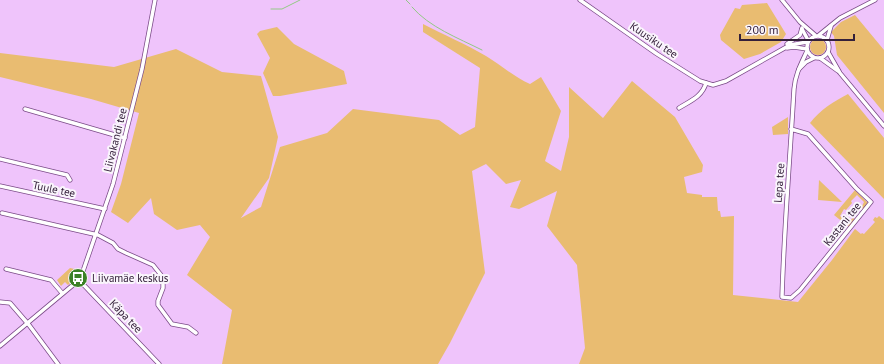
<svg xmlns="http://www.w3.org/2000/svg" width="884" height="364" font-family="'PT Sans',sans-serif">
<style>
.green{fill:#e9bc71}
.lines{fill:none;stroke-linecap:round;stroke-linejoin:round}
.stream{stroke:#93c985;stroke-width:1}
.minor-casing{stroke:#7b4b88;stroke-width:5}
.minor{stroke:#fff;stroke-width:3.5}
.labels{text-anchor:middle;stroke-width:4;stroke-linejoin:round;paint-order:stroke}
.street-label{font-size:11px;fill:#34203a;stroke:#faf5fc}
.poi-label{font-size:11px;fill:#34203a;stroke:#faf5fc;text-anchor:start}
</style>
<rect width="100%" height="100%" fill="#efc4fb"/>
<!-- green -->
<g class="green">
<path d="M767 3 786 34 781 42 760 54 744 59 721 40 720 35 735 8 740 9 742 5Z"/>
<path d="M855 15 884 50V113L837 55 834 36 831 32 841 22Z"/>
<path d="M423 24C444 35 466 44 486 56 501 65 514 77 530 84L541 77 561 111 545 161 561 171 569 137V87L603 118 632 81 675 117 703 165 702 172 684 177 687 193 702 195V197H717L718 211H720L721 217 734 216 733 295 798 302 832 260 855 229 861 234 862 233 864 234 875 222 873 220 875 217 877 218 879 216 884 220V364H579L585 348 577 265 547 226 557 191 519 209 510 207 521 180 506 184 486 164 472 171 485 273 450 343 438 364H222L232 310 187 275 210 237 200 225 177 230 154 214 151 198 128 223 111 212 121 184 139 113 91 99 0 77V53L114 67 176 49 222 72 261 76 278 137 269 178 241 218 261 207 280 147 327 133 353 109 439 120 460 135 475 127 480 68 423 32Z"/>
<path d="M277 27 294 44 344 71 347 84 280 96H273L263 73 270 58 257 34 260 31Z"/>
<circle cx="818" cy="47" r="8"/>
<path d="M848 94 884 138V199L810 123C821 109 833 102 848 94Z"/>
<path d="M788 117V134L773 135 772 127Z"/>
<path d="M819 180 842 202 818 200Z"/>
<path d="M855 190 868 203 863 209 861 208 864 202 857 195 851 201 852 203 846 210 844 209 840 216 848 222 853 218 855 219 849 227 834 215Z"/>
<path d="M70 268 79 270 77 276 68 285 65 282 61 286 57 280Z"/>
</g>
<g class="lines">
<!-- stream -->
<g class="stream">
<path d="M406 0 410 4"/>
<path d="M412 7C429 27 458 38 482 50"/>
<path d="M271 9H282L300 0"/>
</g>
<defs>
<g id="minor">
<path d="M580 0 657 54 700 81 713 85 726 81 790 45 807 42"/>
<path d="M782 0 800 22 815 35"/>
<path d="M802 29 808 40"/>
<path d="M819 35 840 18 875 0"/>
<circle cx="818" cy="47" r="11"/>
<path d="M827 40 831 26"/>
<path d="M787 44 800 35 802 28"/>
<path d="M787 48 794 47 807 49"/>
<path d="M828 52 840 73 884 126"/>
<path d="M820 58 838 71"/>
<path d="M799 69 806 62 814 58"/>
<path d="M679 108C690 101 702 97 706 83"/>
<path d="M25 109 125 138"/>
<path d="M791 129 808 134 856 188 871 202 800 290 791 298 782 297C784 228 790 159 794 89 795 75 801 64 807 51"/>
<path d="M0 159 67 175 70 180"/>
<path d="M0 186 105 209"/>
<path d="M2 213 98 235 113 243 118 249 126 253 153 265 161 275 163 282V288L158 301V305L172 324 188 327 196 333"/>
<path d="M6 269 51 280 62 293"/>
<path d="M79 280 159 364"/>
<path d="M0 302 10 303 29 325 58 364"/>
<path d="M0 346 79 280 82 274 113 184 142 69 155 0"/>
</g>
</defs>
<!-- minor casing -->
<use href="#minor" class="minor-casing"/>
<!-- minor -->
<use href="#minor" class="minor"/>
</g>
<!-- icons -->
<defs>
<symbol id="bus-disc" viewBox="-11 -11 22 22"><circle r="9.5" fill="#3b8125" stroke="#faf5fc"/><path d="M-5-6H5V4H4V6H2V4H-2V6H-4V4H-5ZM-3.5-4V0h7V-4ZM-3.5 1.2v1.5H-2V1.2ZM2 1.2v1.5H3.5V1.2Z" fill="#fff"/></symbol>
</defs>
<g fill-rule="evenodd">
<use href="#bus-disc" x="67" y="267" width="22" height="22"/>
</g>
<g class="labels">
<!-- street labels -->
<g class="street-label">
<text transform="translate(654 40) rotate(34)" y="4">Kuusiku tee</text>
<text transform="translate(115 140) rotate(-76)" y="4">Liivakandi tee</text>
<text transform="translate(779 183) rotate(-86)" y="4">Lepa tee</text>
<text transform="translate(54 189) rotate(12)" y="4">Tuule tee</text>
<text transform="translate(842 224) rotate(-51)" y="4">Kastani tee</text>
<text transform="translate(126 316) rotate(46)" y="4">Käpa tee</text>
</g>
<!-- poi labels -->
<g class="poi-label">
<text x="92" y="282">Liivamäe keskus</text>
</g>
</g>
<!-- scale -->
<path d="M740 34v6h114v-6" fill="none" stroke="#34203a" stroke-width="2"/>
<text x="746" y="34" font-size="12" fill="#34203a" stroke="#faf5fc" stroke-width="3" paint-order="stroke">200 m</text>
</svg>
